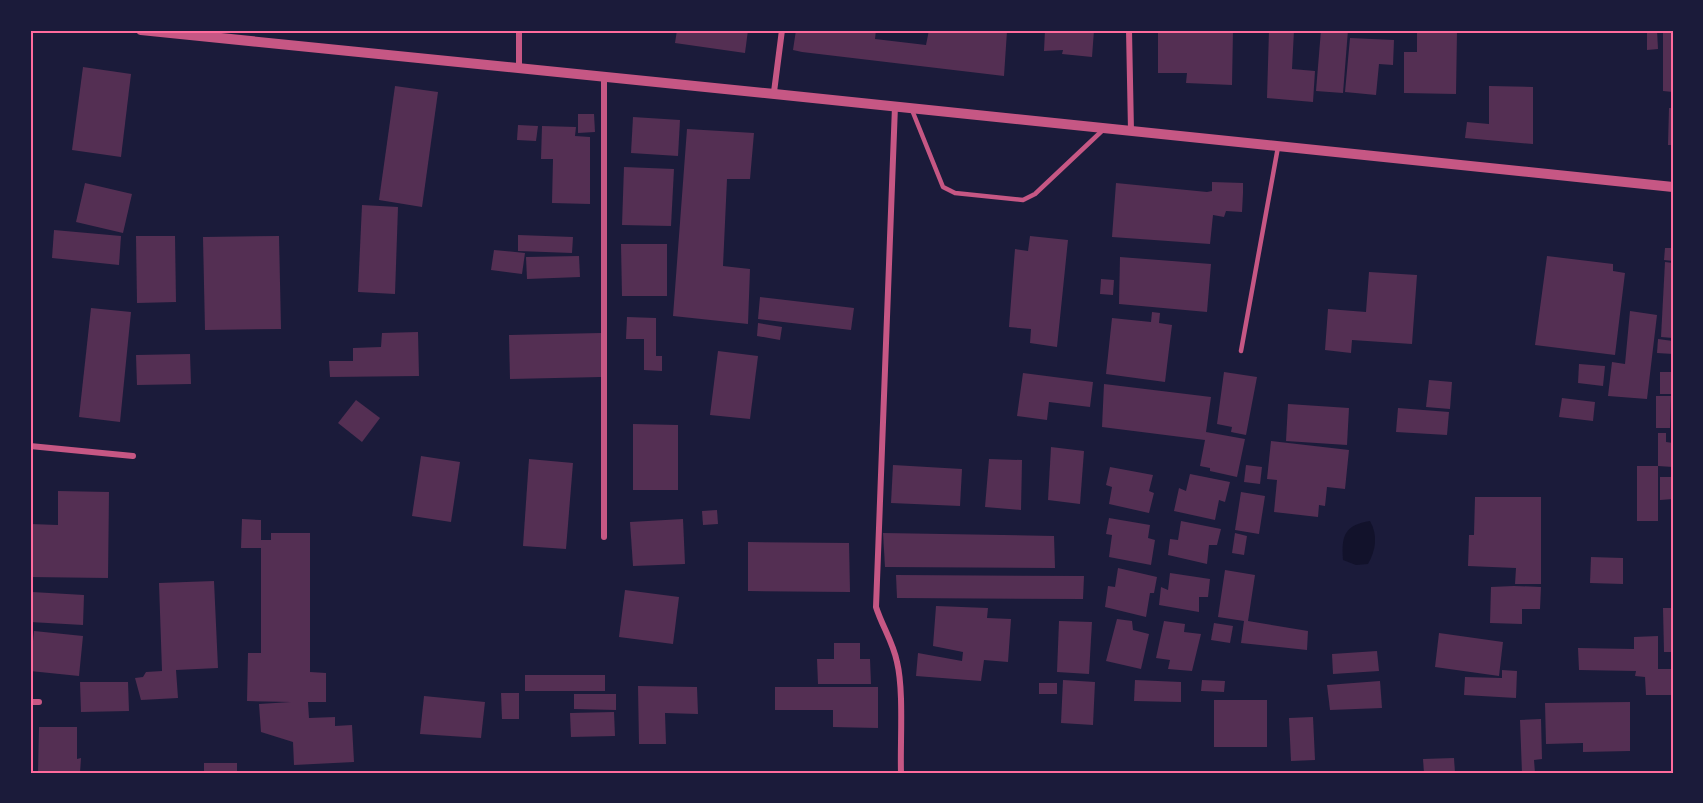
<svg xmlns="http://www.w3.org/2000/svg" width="1703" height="803" font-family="'Libre Baskerville',serif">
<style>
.water{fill:#12122b}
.building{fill:#542f53}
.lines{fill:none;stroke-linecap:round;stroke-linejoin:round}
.service{stroke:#c65784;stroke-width:4.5}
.minor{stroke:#c65784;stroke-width:6}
.tertiary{stroke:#c65784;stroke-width:10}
.neatline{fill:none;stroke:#ff6b9d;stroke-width:2}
</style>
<rect width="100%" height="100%" fill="#1b1b3a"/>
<!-- water -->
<path class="water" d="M1370 521C1378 535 1376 550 1368 564L1356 565 1343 560C1341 535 1345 525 1370 521Z"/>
<!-- building -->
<g class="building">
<path d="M677 30H748L745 53 675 43Z"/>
<path d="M796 30H876L875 39 926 45 929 30 1007 31 1004 76 802 52 793 50Z"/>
<path d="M1045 30H1094L1092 57 1062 54 1063 50 1044 51Z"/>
<path d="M1158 30H1233L1232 85 1186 83 1187 73H1158Z"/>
<path d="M1269 30H1294L1292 69 1315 71 1313 102 1267 98Z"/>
<path d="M1321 30H1348L1343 93 1316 91Z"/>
<path d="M1417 30H1457L1456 94 1404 93V52H1417Z"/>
<path d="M1647 30H1657L1658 49 1647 50Z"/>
<path d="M1663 30H1673V92L1663 91Z"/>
<path d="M1350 38 1394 40 1393 65 1379 64 1376 95 1345 92Z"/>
<path d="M83 67 131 74 121 157 72 150Z"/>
<path d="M395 86 438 92 422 207 379 200Z"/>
<path d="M1489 86 1533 87V144L1465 138 1467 122 1489 124Z"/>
<path d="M1669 108H1673V145H1668Z"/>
<path d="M578 114H594L595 132 578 133Z"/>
<path d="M633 117 680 120 678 156 631 153Z"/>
<path d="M518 125 538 126 536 141 517 140Z"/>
<path d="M542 126 576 127 575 136 590 137V204L552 203 553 159H541Z"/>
<path d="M687 129 754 133 750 179H727L723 266 750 269 748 324 673 316Z"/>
<path d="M624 167 674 169 671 226 622 225Z"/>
<path d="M1212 182 1243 183V193L1242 212 1226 211 1224 217 1213 215 1210 244 1112 237 1116 183 1207 192 1212 191Z"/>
<path d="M85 183 132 194 123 233 76 222Z"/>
<path d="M362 205 398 207 395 294 358 292Z"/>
<path d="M54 230 121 236 119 265 52 258Z"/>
<path d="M518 235 573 237 572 253 518 251Z"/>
<path d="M136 236H175L176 302 137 303Z"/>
<path d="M279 236 281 329 205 330 203 237Z"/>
<path d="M1030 236 1068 240 1057 347 1030 343 1031 329 1009 327 1015 249 1028 251Z"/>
<path d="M621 244H667V296H622Z"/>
<path d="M1665 248H1673V261L1664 260Z"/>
<path d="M494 250 525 253 522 274 491 270Z"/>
<path d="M579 256 580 277 527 279 526 257Z"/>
<path d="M1547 256 1613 264V271L1625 273 1615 355 1535 345Z"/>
<path d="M1120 257 1211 264 1207 312 1119 304Z"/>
<path d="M1665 262 1673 263V338L1661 337Z"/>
<path d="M1369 272 1417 275 1412 344 1352 340 1351 353 1325 350 1328 309 1366 312Z"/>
<path d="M1101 279 1114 280 1113 295 1100 294Z"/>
<path d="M760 297 854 308 851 330 758 319Z"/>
<path d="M91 308 131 312 120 422 79 417Z"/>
<path d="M1630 311 1657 315 1647 399 1608 396 1612 362 1625 364Z"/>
<path d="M1152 312 1160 313 1159 323 1172 325 1165 382 1106 374 1112 318 1151 322Z"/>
<path d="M627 317 656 318V356H662V371L644 370V339H626Z"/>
<path d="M758 323 782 327 780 340 757 336Z"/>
<path d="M418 332 419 376 330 377 329 361H353V348L381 347 382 333Z"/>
<path d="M601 333V377L510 379 509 335Z"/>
<path d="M1658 339 1673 341V354L1657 353Z"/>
<path d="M718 351 758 356 750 419 710 415Z"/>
<path d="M190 354 191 384 137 385 136 355Z"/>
<path d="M1579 364 1605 366 1603 386 1578 383Z"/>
<path d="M1224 372 1257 377 1246 435 1231 432 1232 427 1217 424Z"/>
<rect x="1660" y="372" width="13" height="22"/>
<path d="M1023 373 1093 382 1090 407 1049 402 1047 420 1017 416Z"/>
<path d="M1429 380 1452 382 1450 409 1426 407Z"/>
<path d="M1104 384 1211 397 1206 432 1245 439 1237 477 1210 471V468L1200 466 1205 440 1102 427Z"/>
<path d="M1656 396H1671L1670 428H1656Z"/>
<path d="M1562 398 1595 402 1593 421 1559 417Z"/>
<path d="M356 400 380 418 362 442 338 423Z"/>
<path d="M1288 404 1349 408 1347 445 1286 441Z"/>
<path d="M1398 408 1449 412 1447 435 1396 432Z"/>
<path d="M633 424 678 425V490H633Z"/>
<path d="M1658 433H1666V442L1673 443V467L1658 466Z"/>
<path d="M1271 441 1349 450 1345 489 1327 487 1325 506 1319 505 1318 517 1274 512 1277 480 1267 479Z"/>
<path d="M1051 447 1084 451 1080 504 1048 500Z"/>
<path d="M421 456 460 462 451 522 412 516Z"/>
<path d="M529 459 573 463 566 549 523 546Z"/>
<path d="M989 459 1022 460 1021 510 985 507Z"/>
<path d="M893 465 962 469 960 506 891 503Z"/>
<path d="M1246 465 1262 467 1260 484 1244 482Z"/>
<rect x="1637" y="466" width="21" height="55"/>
<path d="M1110 467 1153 475 1149 491 1154 493 1149 513 1109 504 1112 487 1106 485Z"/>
<path d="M1190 474 1230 482 1225 502 1219 500 1215 520 1174 511 1179 488 1186 491Z"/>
<path d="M1660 477H1673V499L1660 500Z"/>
<path d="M58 491 109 492 108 578 30 577V524L58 525Z"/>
<path d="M1241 492 1265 496 1259 534 1235 530Z"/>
<path d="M1475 497H1541V584H1515L1516 568 1468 566 1469 535H1474Z"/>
<path d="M717 510 718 524 703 525 702 511Z"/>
<path d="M1109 518 1150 525 1148 538 1155 540 1151 565 1109 557 1112 535 1106 534Z"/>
<path d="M242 519 261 520V540H271V533H310V672L326 673V702H308L309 718 335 717V726L352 725 354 762 294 765 293 742 261 732 259 704 291 702 247 701 248 653H261V548H241Z"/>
<path d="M683 519 685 564 633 566 630 522Z"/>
<path d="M1181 521 1221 529 1217 545H1209L1207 564 1168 555 1170 539 1178 540Z"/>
<path d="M883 533 1054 536 1055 568 885 567Z"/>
<path d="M1235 533 1247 536 1244 555 1232 553Z"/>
<path d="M748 542 849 543 850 592 748 591Z"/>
<path d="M1591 557 1623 558V584L1590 583Z"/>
<path d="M1118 568 1157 577 1154 593H1150L1146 617 1105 607 1108 586 1115 587Z"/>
<path d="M1225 570 1255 575 1248 621 1308 631 1307 650 1241 643 1244 621 1218 617Z"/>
<path d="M1170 573 1210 579 1208 597H1199V612L1159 605 1161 587 1168 590Z"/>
<path d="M896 575 1084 576 1083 599 897 598Z"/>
<path d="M214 581 218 668 176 670 178 698 141 700 135 678 143 677 146 672 162 671 159 583Z"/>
<path d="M1514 586 1541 587 1540 609H1522V624L1490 623 1491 587Z"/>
<path d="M625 590 679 597 673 644 619 637Z"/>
<path d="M32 592 84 595 83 625 30 622Z"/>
<path d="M936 606 988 608 987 618 1011 619 1008 662 984 660 981 681 916 676 918 653 962 661 963 652 933 646Z"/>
<path d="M1663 608H1673V652H1664Z"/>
<path d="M1117 619 1132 621 1133 630 1149 634 1141 669 1106 661Z"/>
<path d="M1059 621 1092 622 1089 674 1057 672Z"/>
<path d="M1164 621 1185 624 1184 632 1201 634 1192 671 1168 669 1170 660 1156 658Z"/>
<path d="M1214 623 1233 626 1230 643 1211 640Z"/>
<path d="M34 631 83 636 79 676 30 671Z"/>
<path d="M1439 633 1503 642 1499 676 1435 667Z"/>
<path d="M1658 636V669H1673V695H1646L1645 677 1635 676 1636 671 1579 670 1578 648 1634 649V637Z"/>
<path d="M834 643H860V659H870L871 684H818L817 659H834Z"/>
<path d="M1377 651 1379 671 1333 674 1332 654Z"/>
<path d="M1502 670 1517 671 1516 698 1464 695 1465 677 1502 678Z"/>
<rect x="525" y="675" width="80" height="16"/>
<path d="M1063 680 1095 682 1093 725 1061 723Z"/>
<path d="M1135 680 1181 682V702L1134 701Z"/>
<path d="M1202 680 1225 681 1224 692 1201 691Z"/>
<path d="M1380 681 1382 708 1330 710 1327 685Z"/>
<path d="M80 682H128L129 711 81 712Z"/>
<rect x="1039" y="683" width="18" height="11"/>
<path d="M638 686 697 687 698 714 665 713 666 744H639Z"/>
<path d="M775 687H878V728L833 727V710H775Z"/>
<path d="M501 693H519V719H502Z"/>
<path d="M574 694H616V710L574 709Z"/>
<path d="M424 696 485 702 481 738 420 734Z"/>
<rect x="1214" y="700" width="53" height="47"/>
<path d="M1630 702V751L1583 752V743L1546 744 1545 703Z"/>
<path d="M614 712 615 736 571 737 570 713Z"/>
<path d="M1313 717 1315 760 1291 761 1289 718Z"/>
<path d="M1541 719 1542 759 1534 760 1535 773H1522L1520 720Z"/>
<path d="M39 727H77V759L81 758 80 773H38Z"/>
<path d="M1454 758 1455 773H1424L1423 759Z"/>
<rect x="204" y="763" width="33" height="10"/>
</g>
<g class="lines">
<!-- service -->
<g class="service">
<path d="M912 110 943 187 955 193 1023 200 1035 194 1104 129"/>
<path d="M1241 351 1278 147"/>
</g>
<!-- minor -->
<g class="minor">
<path d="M1129 30 1131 131"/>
<path d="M519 67V30"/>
<path d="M774 92 782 30"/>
<path d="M895 106 876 607C882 626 893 642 897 662 904 691 900 742 901 773"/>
<path d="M30 446 133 456"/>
<path d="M604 537V76"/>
<path d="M30 702H39"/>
</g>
<!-- tertiary -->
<path class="tertiary" d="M141 30C652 80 1162 135 1673 187"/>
</g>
<!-- border -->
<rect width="1703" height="803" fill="none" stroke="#1b1b3a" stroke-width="63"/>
<rect x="32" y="32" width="1640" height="740" class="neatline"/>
</svg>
